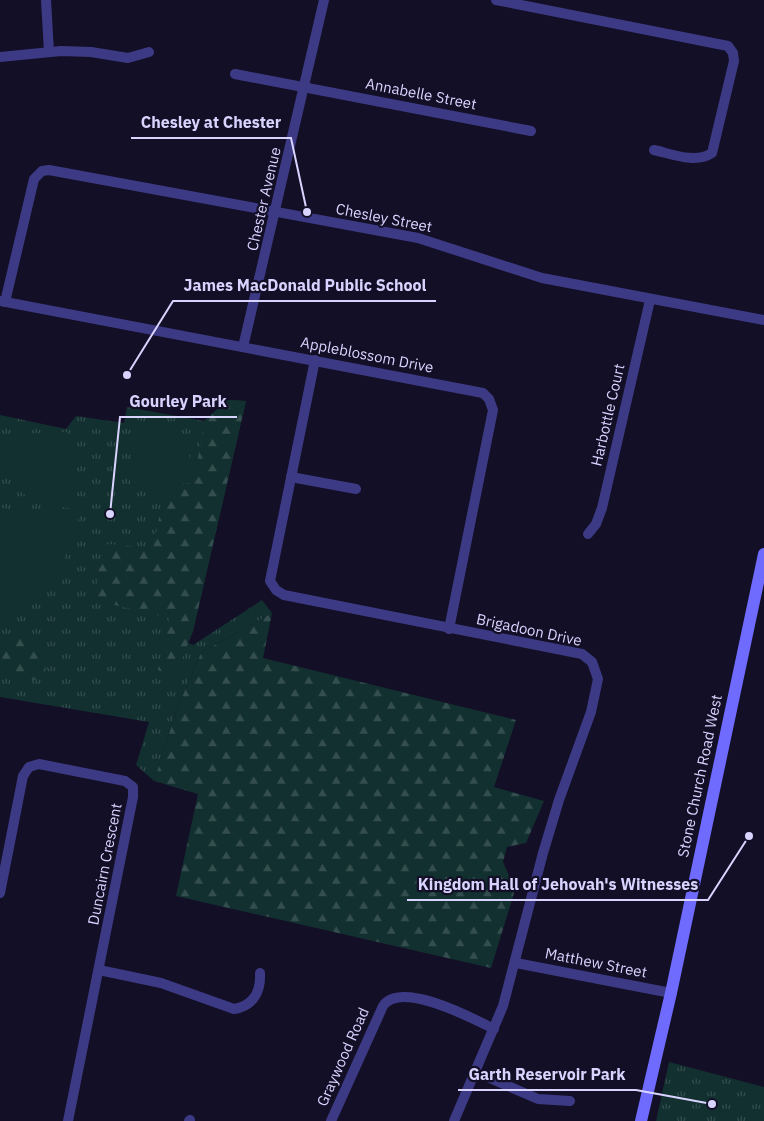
<svg xmlns="http://www.w3.org/2000/svg" width="764" height="1121" font-family="'IBM Plex Sans',sans-serif">
<style>
.grass{fill:url(#grass-tufts)}
.forest{fill:url(#forest-firs)}
.pitch{fill:#12302f}
.lines{fill:none;stroke-linecap:round;stroke-linejoin:round}
.minor{stroke:#3d3a85;stroke-width:10}
.secondary{stroke:#6f6bff;stroke-width:12}
.labels{text-anchor:middle;stroke-width:4.5;stroke-linejoin:round;paint-order:stroke}
.street-label{font-size:15px;fill:#d9d4ff;stroke:#130f26}
.leader{fill:none;stroke:#d9d4ff;stroke-width:2}
.callout-dot{fill:#d9d4ff;stroke:#130f26;stroke-width:2}
.callout-label{font-size:16px;text-anchor:middle;font-weight:bold;fill:#d9d4ff;stroke:#130f26;stroke-width:4.5;stroke-linejoin:round;paint-order:stroke}
</style>
<defs>
<pattern id="grass-tufts" width="24" height="20" patternUnits="userSpaceOnUse" patternTransform="scale(1.25)"><rect width="24" height="20" fill="#12302f"/><path d="M3 7l-1-3M5 7V3M7 7l1-3M15 17l-1-3M17 17v-4M19 17l1-3" fill="none" stroke="#344d4e"/></pattern>
<pattern id="forest-firs" width="22" height="20" patternUnits="userSpaceOnUse" patternTransform="scale(1.25)"><rect width="22" height="20" fill="#12302f"/><path d="M5 1l3.5 6h-7zM16 11l3.5 6h-7z" fill="#344d4e"/></pattern>
</defs>
<rect width="100%" height="100%" fill="#130f26"/>
<!-- grass -->
<g class="grass">
<path d="M228 400 246 401 193 631 188 643 193 645 262 600 272 613 201 653 177 709 154 781 136 765 149 722 0 697V415L66 429 76 416 124 423 127 407 204 421Z"/>
<path d="M669 1062 764 1087V1121H656Z"/>
</g>
<!-- forest -->
<g class="forest">
<path d="M228 400 246 401 193 631 175 677 158 670 169 618 98 601 96 568 108 544 153 548 165 488H193L204 421Z"/>
<path d="M272 613 263 658 516 720 494 787 544 801 526 843 507 847 503 862 515 890 491 968 176 896 198 794 154 781 177 709 201 653Z"/>
<path d="M13 634 32 635 48 652 45 673 42 678 13 684 0 668V639Z"/>
</g>
<!-- pitch -->
<g class="pitch">
<path d="M137 420C183 428 191 436 191 483L133 486 129 479Z"/>
<path d="M66 432 77 442 75 509 37 503 18 490 2 462 1 435Z"/>
<path d="M0 508 79 517C65 564 54 594 3 611H0Z"/>
</g>
<g class="lines">
<!-- minor -->
<g class="minor">
<path d="M46 0 49 52"/>
<path d="M496 0 728 46 733 53 734 61 712 153C696 164 672 154 654 150"/>
<path d="M0 57 61 51 91 52 128 58 149 52"/>
<path d="M235 74 531 131"/>
<path d="M0 301 483 393 489 399 493 410 449 629"/>
<path d="M5 302 34 179 42 171 49 170 418 238 542 278 764 320"/>
<path d="M243 347 324 0"/>
<path d="M315 360 270 581 276 590 284 595 582 654 592 662 598 679 591 712 559 800 543 853 503 1006 454 1121"/>
<path d="M291 477 356 489"/>
<path d="M588 534 596 524 602 508 650 300"/>
<path d="M0 893 23 776 29 767 39 764 125 781 133 787V797L68 1121"/>
<path d="M516 963 671 993"/>
<path d="M99 970 161 983 234 1009C253 1006 261 992 260 973"/>
<path d="M476 1072 538 1099 570 1101"/>
<path d="M189 1121 190 1120"/>
<path d="M331 1121 383 1006C401 980 472 1018 494 1029"/>
</g>
<!-- secondary -->
<path class="secondary" d="M641 1121 671 993 764 554"/>
</g>
<g class="labels">
<!-- street labels -->
<g class="street-label">
<text transform="translate(421 94) rotate(11)" y="5">Annabelle Street</text>
<text transform="translate(264 199) rotate(-77)" y="5">Chester Avenue</text>
<text transform="translate(384 218) rotate(11)" y="5">Chesley Street</text>
<text transform="translate(367 355) rotate(11)" y="5">Appleblossom Drive</text>
<text transform="translate(608 415) rotate(-77)" y="5">Harbottle Court</text>
<text transform="translate(529 630) rotate(12)" y="5">Brigadoon Drive</text>
<text transform="translate(700 776) rotate(-78)" y="5">Stone Church Road West</text>
<text transform="translate(105 864) rotate(-79)" y="5">Duncairn Crescent</text>
<text transform="translate(596 963) rotate(11)" y="5">Matthew Street</text>
<text transform="translate(343 1057) rotate(-66)" y="5">Graywood Road</text>
</g>
</g>
<!-- callouts -->
<path class="leader" d="M307 212L291 138H131M127 375L173 301H436M110 514L120 417H237M749 836L708 900H407M712 1104L636 1090H458"/>
<g class="callout-dot">
<circle cx="307" cy="212" r="5"/>
<circle cx="127" cy="375" r="5"/>
<circle cx="110" cy="514" r="5"/>
<circle cx="749" cy="836" r="5"/>
<circle cx="712" cy="1104" r="5"/>
</g>
<g class="callout-label">
<text x="211" y="128">Chesley at Chester</text>
<text x="305" y="291">James MacDonald Public School</text>
<text x="178" y="407">Gourley Park</text>
<text x="558" y="890">Kingdom Hall of Jehovah's Witnesses</text>
<text x="547" y="1080">Garth Reservoir Park</text>
</g>
</svg>
